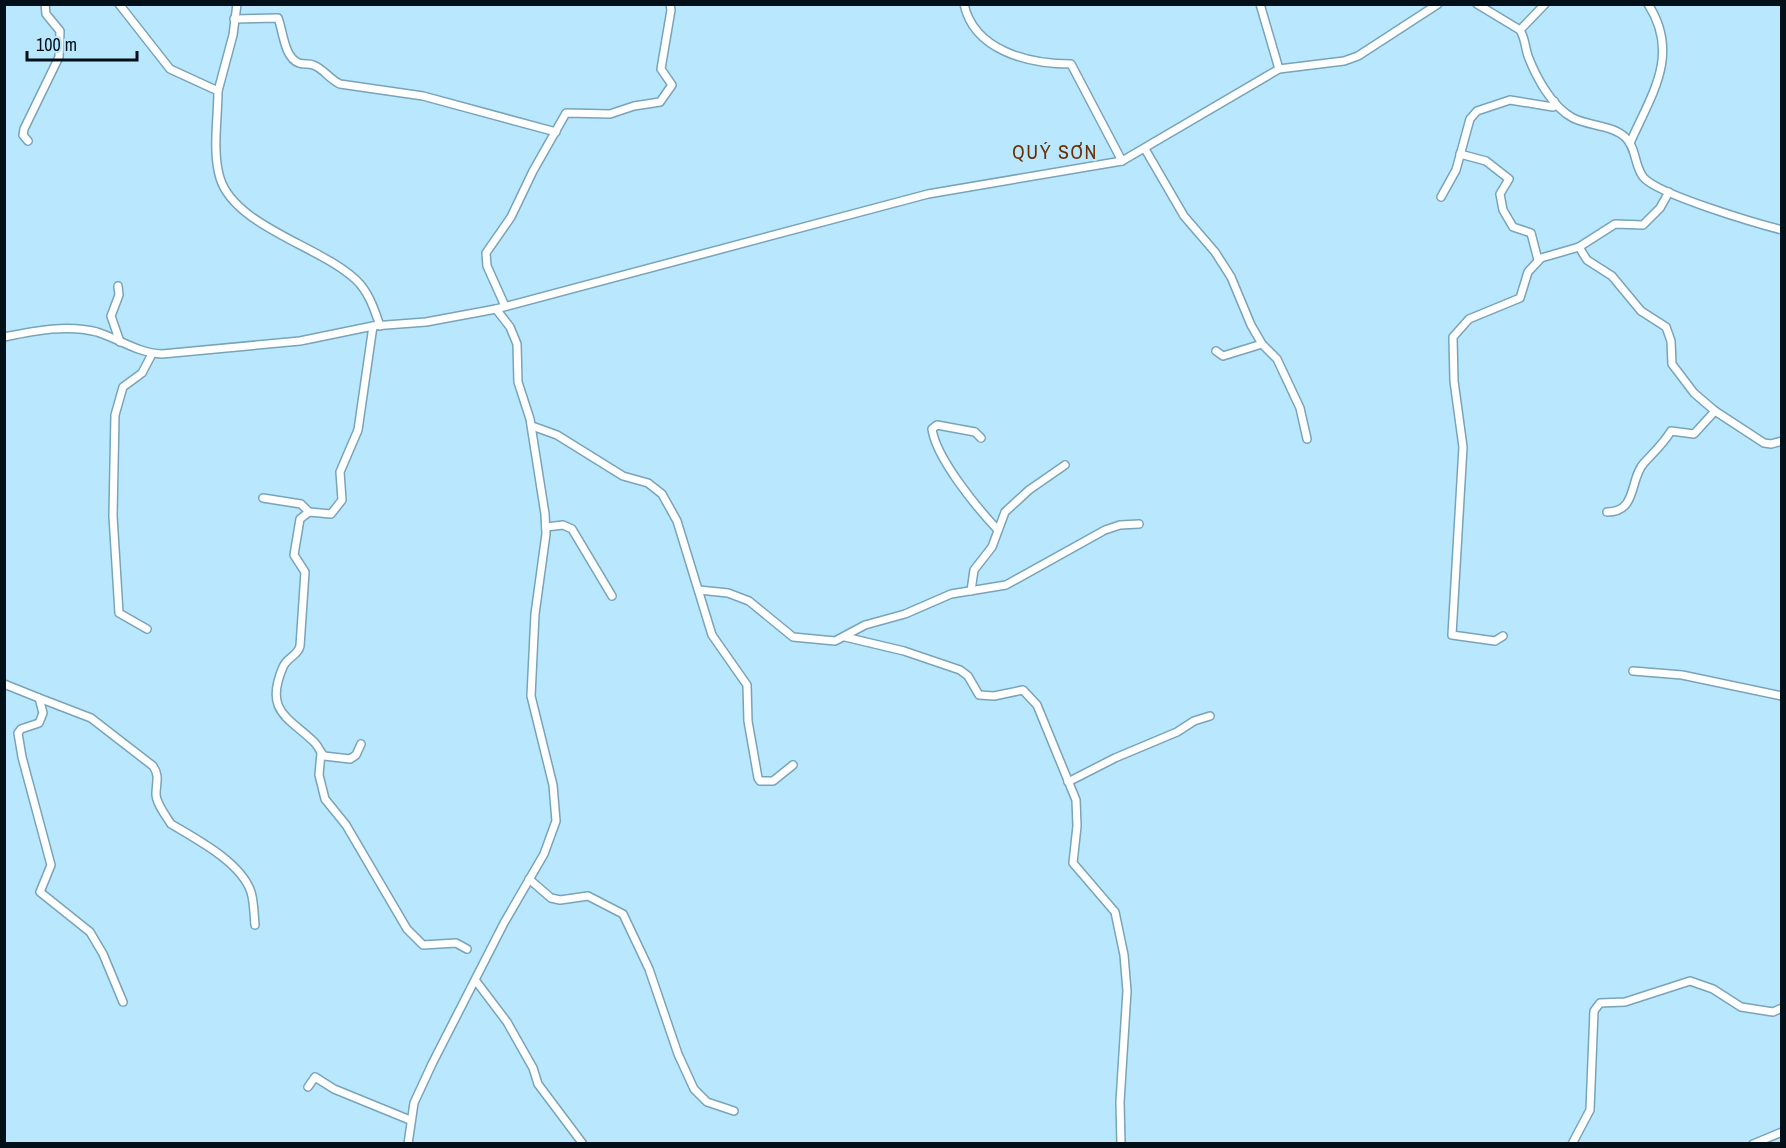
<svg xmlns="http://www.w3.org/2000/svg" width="1786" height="1148" font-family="'Archivo Narrow',sans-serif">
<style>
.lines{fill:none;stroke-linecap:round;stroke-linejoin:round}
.street-casing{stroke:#77a4b9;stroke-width:10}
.street{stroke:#fff;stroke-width:7}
.labels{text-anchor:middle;stroke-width:4.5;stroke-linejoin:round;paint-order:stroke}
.quarter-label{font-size:20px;letter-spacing:1.5px;fill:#6b2f03;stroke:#b9e7fe}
</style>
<rect width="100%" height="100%" fill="#b9e7fe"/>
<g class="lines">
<defs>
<g id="street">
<path d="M119 4 170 69 218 91C218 118 212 152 220 178 235 228 328 248 360 284 370 296 375 311 380 326"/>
<path d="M964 4C974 51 1029 64 1071 64L1122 161"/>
<path d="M1260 4 1279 69"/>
<path d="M1477 4 1520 30C1525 38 1525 47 1528 56 1536 77 1552 107 1573 118 1589 126 1612 125 1625 137 1637 148 1634 167 1644 178 1660 195 1755 223 1782 230"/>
<path d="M234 19 278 18C283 30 284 58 299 63 304 65 309 63 313 65 323 68 329 79 340 84L423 96 556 132"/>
<path d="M1520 30 1545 4"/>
<path d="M218 91 233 35 237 4"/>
<path d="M28 141 23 135 24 129 59 57 60 31 46 14 45 4"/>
<path d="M1630 143C1651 95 1681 55 1648 4"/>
<path d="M1145 149 1184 216 1215 252 1231 277 1251 325 1262 344 1277 359 1300 408 1307 439"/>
<path d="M1460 154 1486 161 1509 179 1500 194 1503 210 1513 227 1531 233 1538 260"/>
<path d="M1441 197 1456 170 1470 119 1477 111 1510 100 1553 107 1554 101"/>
<path d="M1579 247 1587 260 1612 276 1641 311 1666 327 1671 341 1672 364 1694 393 1715 411 1764 443 1771 444 1782 441"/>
<path d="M118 286 119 295 111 316 120 342"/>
<path d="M505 306 487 266 486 253 511 217 533 171 566 113 610 114 634 106 660 102 672 85 661 69 671 10 670 4"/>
<path d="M4 337C34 331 67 324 97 332 119 339 138 353 162 354L300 341 373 326 426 322 496 309 928 194 1122 161 1279 69 1344 61 1358 56 1438 4"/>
<path d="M1216 351 1223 356 1262 344"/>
<path d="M532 426 557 435 623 476 648 483 662 494 677 521 712 635 747 685 748 721 758 778 760 781H773L793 765"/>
<path d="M981 438 975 432 937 425 932 429C936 458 977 508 998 530"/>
<path d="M263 498 301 504 309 512"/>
<path d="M1607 512C1638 512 1629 479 1644 463 1653 453 1664 443 1671 431L1694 434 1715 411"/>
<path d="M546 527 563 525 572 529 612 596"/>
<path d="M699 590 728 593 749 601 793 637 835 641 865 625 905 614 951 594 1006 585 1105 530 1120 525 1139 524"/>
<path d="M971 591 974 570 992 547 1005 512 1029 490 1065 465"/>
<path d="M147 629 119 613 113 516 115 415 123 387 142 373 152 354"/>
<path d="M1503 636 1495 641 1452 635 1463 447 1454 381 1453 337 1469 319 1520 298 1528 272 1541 258 1579 247 1615 224 1643 225 1660 208 1669 192"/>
<path d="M845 637 904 651 960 670 968 676 979 695 994 696 1023 690 1037 705 1076 800 1077 826 1073 863 1115 912 1124 955 1127 991 1120 1102 1121 1144"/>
<path d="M1633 671 1682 675 1782 696"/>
<path d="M4 684 39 698 43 713 39 723 21 729 18 733 22 757 51 865 40 892 90 932 103 954 123 1002"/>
<path d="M39 698 91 718 153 766C160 776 156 783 156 794 156 803 166 816 171 824 196 839 241 862 251 892 254 902 254 914 255 925"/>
<path d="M361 744 356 755 350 759 324 756C320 752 318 745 313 741 288 717 264 711 283 667 287 657 298 656 300 646L305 572 294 555 300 519 309 512 331 514 342 500 340 472 358 430 373 326"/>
<path d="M321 753 319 775 325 799 346 825 407 929 423 945 456 943 467 949"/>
<path d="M1068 782 1115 758 1177 732 1194 721 1210 716"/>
<path d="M529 879 551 898 560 900 588 896 623 914 649 969 678 1054 694 1089 707 1102 734 1111"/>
<path d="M476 981 507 1022 533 1068 538 1084 583 1144"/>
<path d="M308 1087 315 1077 334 1089 410 1120"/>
<path d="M408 1144 414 1103 432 1064 504 923 544 854 556 821 553 785 531 696 535 614 546 534 545 514 530 419 518 382 517 344 510 327 496 309"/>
<path d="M1572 1144 1590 1110 1594 1011 1600 1003 1625 1002 1690 981 1713 989 1741 1007 1773 1012 1782 1008"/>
<path d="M1753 1144 1782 1132"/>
</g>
</defs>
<!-- street casing -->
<use href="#street" class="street-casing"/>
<!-- street -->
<use href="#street" class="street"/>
</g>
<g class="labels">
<!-- quarter labels -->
<g class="quarter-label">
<text x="1055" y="159">QUÝ SƠN</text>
</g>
</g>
<!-- border -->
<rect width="1786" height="1148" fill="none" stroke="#011018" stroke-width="12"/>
<!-- scale -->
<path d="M27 51v9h110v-9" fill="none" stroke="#011018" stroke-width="3"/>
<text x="36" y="51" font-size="18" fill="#011018" stroke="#b9e7fe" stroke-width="4.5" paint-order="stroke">100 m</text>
</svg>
